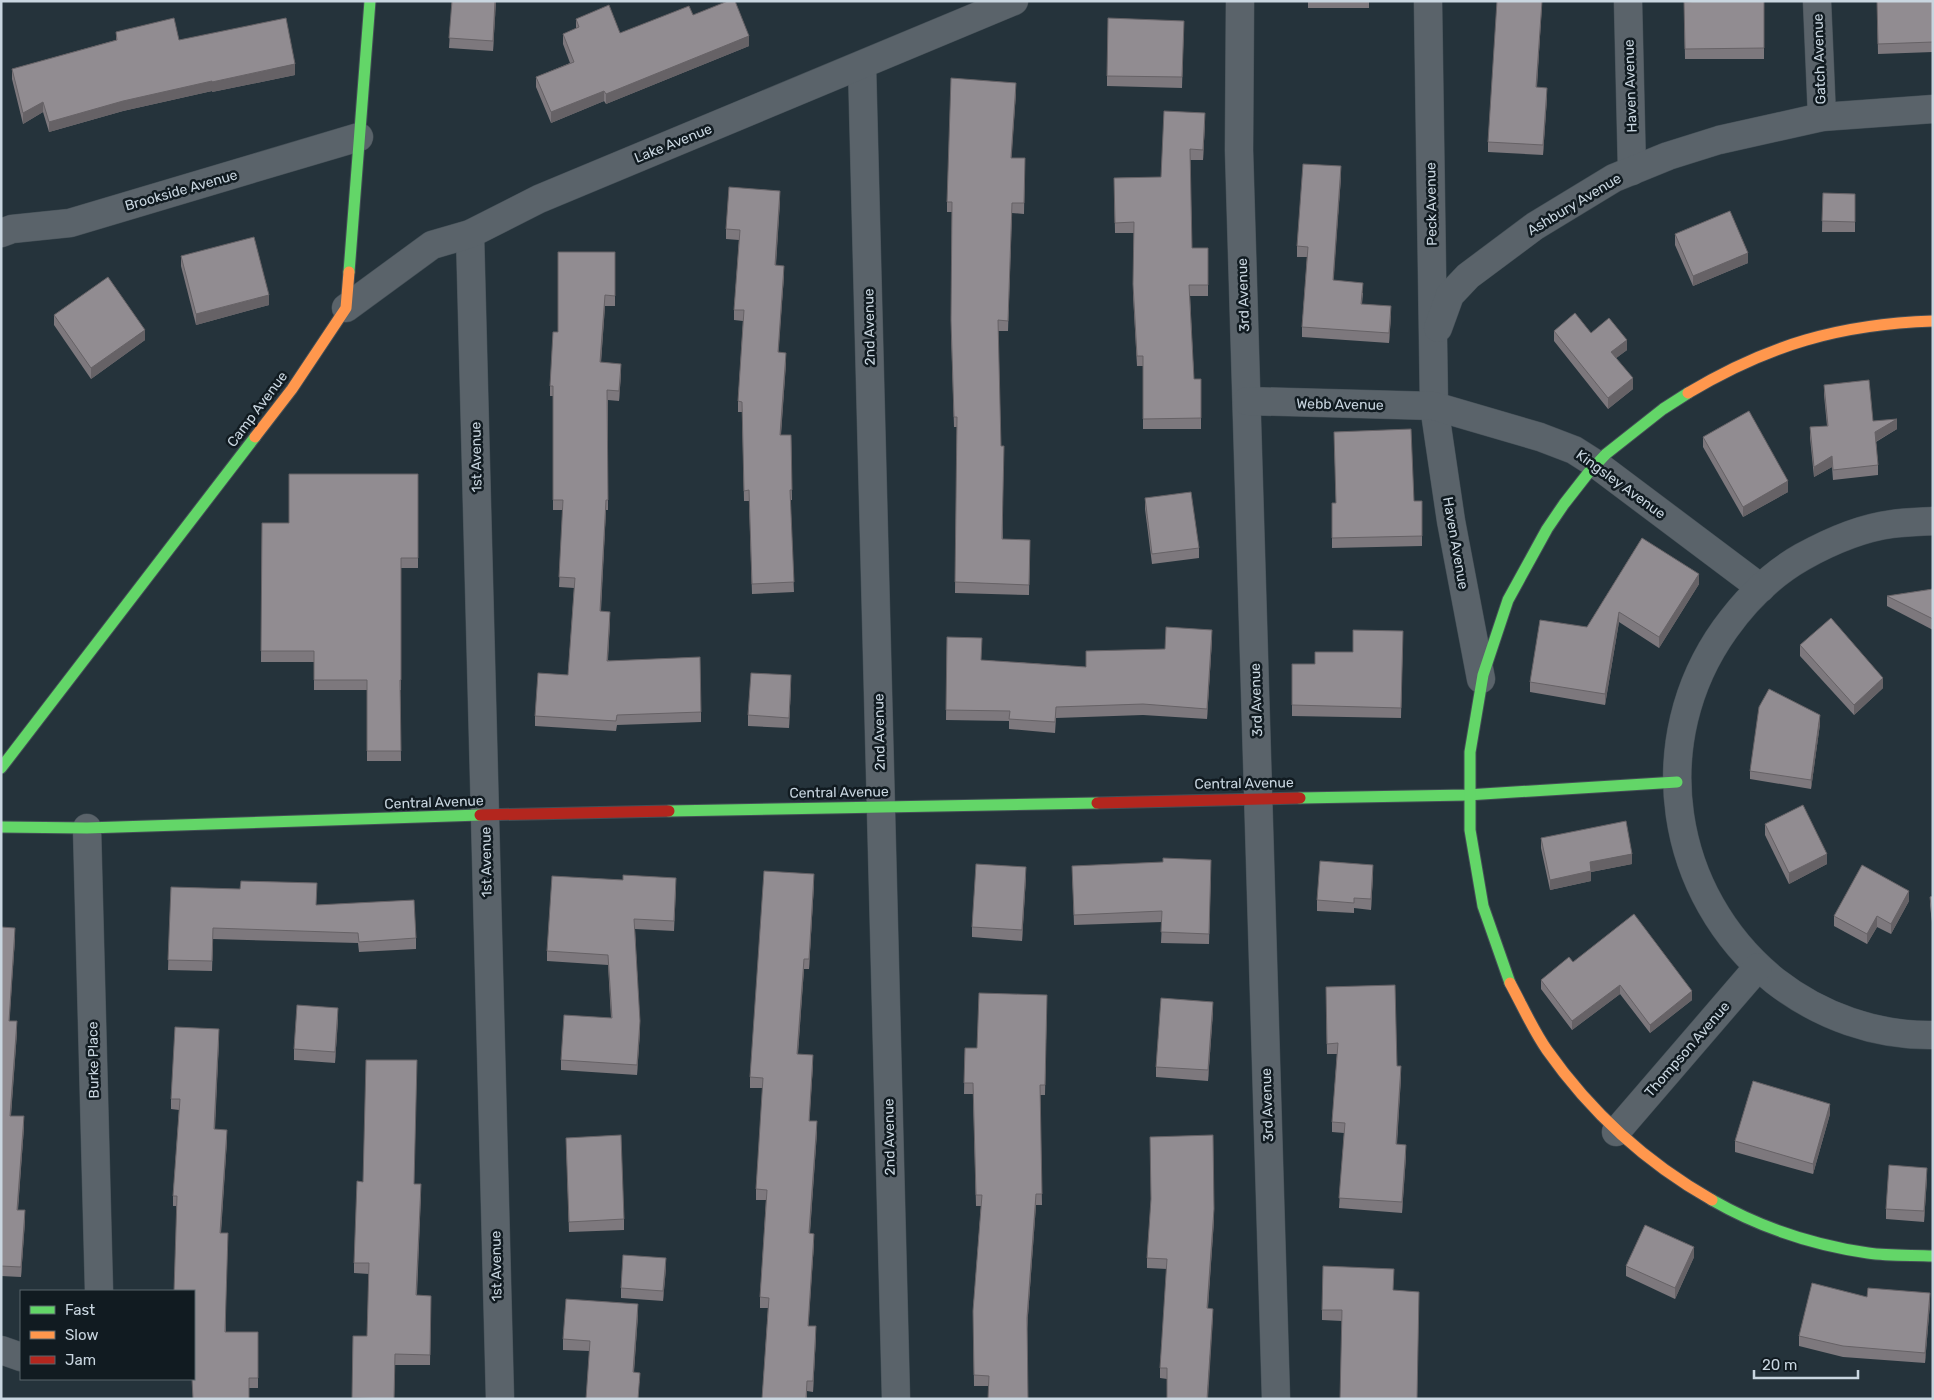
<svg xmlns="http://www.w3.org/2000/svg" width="1934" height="1400" font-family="Rubik,sans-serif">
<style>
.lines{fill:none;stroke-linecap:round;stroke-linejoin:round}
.street-casing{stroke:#444f56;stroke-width:29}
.fast-casing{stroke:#444f56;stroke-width:13}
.slow-casing{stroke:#444f56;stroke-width:13}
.jam-casing{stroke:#444f56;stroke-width:13}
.street{stroke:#5a636a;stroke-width:28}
.fast{stroke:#63d668;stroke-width:11}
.slow{stroke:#ff974d;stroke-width:11}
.jam{stroke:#b3261e;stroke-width:11}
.wall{fill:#7d787d}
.shaded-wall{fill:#666266}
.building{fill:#918c91;stroke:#666266}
.labels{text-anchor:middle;stroke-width:5;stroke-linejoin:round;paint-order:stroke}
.street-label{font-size:14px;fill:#c9d6e0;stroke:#111b21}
</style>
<rect width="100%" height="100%" fill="#25333b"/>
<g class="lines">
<defs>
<g id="street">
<path d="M1240 1 1239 150 1276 1399"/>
<path d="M1428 1 1434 406 1451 521 1481 679"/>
<path d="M1628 1 1632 171"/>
<path d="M1817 1 1822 117"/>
<path d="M862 65 896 1399"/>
<path d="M1 233 12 229 70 223 359 137"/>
<path d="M470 234 500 1399"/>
<path d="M346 308 432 245 470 234 539 199 1014 1"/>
<path d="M1438 328 1450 295 1468 276 1535 226 1614 178 1668 156 1719 140 1822 117 1933 109"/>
<path d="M1247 401 1434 406 1540 437 1574 450 1596 464 1761 588"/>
<path d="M1933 521C1919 522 1906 522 1892 524 1861 528 1829 542 1802 557 1772 574 1745 601 1725 629 1645 741 1668 895 1775 981 1820 1016 1876 1036 1933 1035"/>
<path d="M87 828 99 1291"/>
<path d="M1616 1132 1758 967"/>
<path d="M1 1350 21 1357"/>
</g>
<g id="fast">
<path d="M349 272 370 1"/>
<path d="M1 768 255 437"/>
<path d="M1300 798 1467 795 1677 782"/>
<path d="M669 811 1097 803"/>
<path d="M1 827 87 828 480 815"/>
<path d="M1510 983 1483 906 1470 830V752L1483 675 1508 600 1547 529 1564 504 1589 472 1606 454 1663 409 1688 393"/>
<path d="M1712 1200C1759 1227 1814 1245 1868 1253 1889 1256 1911 1255 1933 1256"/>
</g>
<g id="slow">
<path d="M1688 393C1768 345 1840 324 1933 321"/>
<path d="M255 437 292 389 346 308 349 272"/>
<path d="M1510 983C1522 1005 1533 1030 1547 1050 1592 1114 1645 1162 1712 1200"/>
</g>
<g id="jam">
<path d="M1097 803 1300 798"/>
<path d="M480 815 669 811"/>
</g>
</defs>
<!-- street casing -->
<use href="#street" class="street-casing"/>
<!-- fast casing -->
<use href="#fast" class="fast-casing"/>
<!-- slow casing -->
<use href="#slow" class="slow-casing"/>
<!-- jam casing -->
<use href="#jam" class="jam-casing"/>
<!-- street -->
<use href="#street" class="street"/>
<!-- fast -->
<use href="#fast" class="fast"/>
<!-- slow -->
<use href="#slow" class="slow"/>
<!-- jam -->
<use href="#jam" class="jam"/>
</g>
<!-- wall -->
<g class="wall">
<path d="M452 1H496L493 51 449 48Z"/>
<rect x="1308" y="1" width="61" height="7"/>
<path d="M1542 1 1537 87 1547 98 1543 155 1488 152V142Z"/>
<path d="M1764 1V59H1685L1684 2Z"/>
<path d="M1877 1H1933V52L1878 54Z"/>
<path d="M693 15 749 46 606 104 604 101 551 123 536 87V77L570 63 563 44V34L576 29V19L620 33Z"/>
<path d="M1184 21 1182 88 1107 86V76Z"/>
<path d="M116 32 179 40 295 75 212 92V91L123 111 49 132 43 112 23 124 12 79V69L116 40Z"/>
<path d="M1016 93 1011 158H1025L1024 214 1012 213 1008 331H998L1003 539 1030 540 1029 595 955 593 957 427H954L951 330 952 212H947V202Z"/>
<path d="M1205 123 1203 160H1190L1192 248H1208V296H1190L1194 379H1201V429H1143V366H1137L1133 295 1134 233H1115L1114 178 1161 177Z"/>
<path d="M1341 177 1333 281 1363 293 1362 304 1391 316 1389 343 1302 337V327L1307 257H1297V246Z"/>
<path d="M1823 193 1855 194V232H1822Z"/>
<path d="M780 201 776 265 784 276 778 352 786 363 781 435H791L792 500H790L794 592 752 594 749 501H744L742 412H738V401L743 321 734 320V310L739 240 726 239V229Z"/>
<path d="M1675 234 1748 263 1693 286 1675 245Z"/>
<path d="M615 252V306H605L601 363 621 374 619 401 608 400V510H606L601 611 610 622 608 660 701 712V722L617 725 616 731 535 726V716L568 675 574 588 559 587 563 510H553V396H550V386L558 332Z"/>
<path d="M181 256 269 305 196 325 181 266Z"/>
<path d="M54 315 145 340 91 379 54 325Z"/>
<path d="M1554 331 1591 333 1627 350 1616 358 1633 389 1608 409 1554 341Z"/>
<path d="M1824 385 1873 421 1897 429 1876 442 1878 465V475L1833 480 1832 467 1814 477 1810 438V427L1827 426 1824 395Z"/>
<path d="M1334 432 1414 501H1422V546L1332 548V503H1336Z"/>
<path d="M1703 437 1788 492 1743 517 1703 447Z"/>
<path d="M418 474V568H401V690H400L401 761H367V690H314V662H261L262 523H289Z"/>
<path d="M1145 498 1199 548V558L1152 564 1145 509Z"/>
<path d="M1642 538 1699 584 1659 648 1619 622 1605 705 1530 692V682L1587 627Z"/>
<path d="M1933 589V630L1887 606V596Z"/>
<path d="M1403 631 1401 718 1292 716V664H1315L1353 652Z"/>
<path d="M947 637 981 660 1086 667 1165 649 1212 640 1207 719 1143 715 1056 718 1055 733 1009 729V721L946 720Z"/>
<path d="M1800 645 1883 688 1854 715 1800 656Z"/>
<path d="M791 685 789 728 748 726V715Z"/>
<path d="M1820 724 1811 789 1750 779V771Z"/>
<path d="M1765 824 1827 864 1789 884 1765 835Z"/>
<path d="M1541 838 1632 864 1591 872V881L1550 890 1541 848Z"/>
<path d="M1072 866 1211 870 1209 944 1161 943 1162 922 1074 925Z"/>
<path d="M1373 875 1371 910 1354 908V913L1317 911V900Z"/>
<path d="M1026 877 1022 941 972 937V927Z"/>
<path d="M814 884 809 969H804L798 1054 813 1065 809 1121 817 1132 810 1233 814 1244 808 1326 816 1336 813 1392 807 1391V1399H762L768 1308H760V1297L766 1200H756V1189L763 1088H750V1077Z"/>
<path d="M171 887 317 905 416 938V949L359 952 358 943 213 939 212 971 168 970Z"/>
<path d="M676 888 674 931 635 929 640 1031 637 1075 561 1070V1060L611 1018 608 965 547 961V951Z"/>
<path d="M1933 896V931L1930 905V897Z"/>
<path d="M1909 901 1891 934 1877 927 1867 944 1834 926V916Z"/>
<path d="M1 927 15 939 9 1021 17 1032 11 1116 24 1127 18 1210 25 1221 21 1277 1 1276Z"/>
<path d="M1573 962 1692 1000 1650 1033 1620 994 1572 1030 1541 989V980Z"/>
<path d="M1326 987 1397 1066 1401 1077 1397 1144 1406 1156 1402 1213 1339 1208 1344 1133 1332 1132V1122L1337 1054H1327Z"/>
<path d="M1047 995 1045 1095H1040L1042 1205H1036L1027 1329 988 1386H974L973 1311 981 1206H976L973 1094H964L965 1048H977Z"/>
<path d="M1213 1012 1208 1081 1156 1077V1067Z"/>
<path d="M338 1019 335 1063 294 1060V1049Z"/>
<path d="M219 1040 215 1129 227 1140 221 1233 226 1332H258V1388H249L194 1291 176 1206H173V1196L179 1110 171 1109V1099Z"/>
<path d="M1830 1114 1813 1174 1735 1152V1141Z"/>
<path d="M566 1138 624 1219V1230L569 1232Z"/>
<path d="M1927 1178 1924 1222 1886 1219V1209Z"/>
<path d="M414 1184 421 1194 417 1295 431 1296 430 1365H395L394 1399H352L353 1336H367L369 1274 354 1273V1263Z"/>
<path d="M1214 1220 1208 1308 1213 1319 1167 1379 1160 1378V1368L1167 1269 1147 1268V1258Z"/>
<path d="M1694 1257 1675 1299 1626 1276V1266Z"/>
<path d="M666 1268 663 1301 621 1298V1288Z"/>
<path d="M1394 1269 1342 1321 1322 1320V1310Z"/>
<path d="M1867 1297 1930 1303 1925 1363 1843 1357 1799 1346V1336Z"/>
<path d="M638 1315 634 1372 640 1383 589 1351 563 1350V1339Z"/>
</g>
<!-- shaded-wall -->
<g class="shaded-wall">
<path d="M495 1H496L493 51V41Z"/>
<path d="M1542 1V6L1536 98V87Z"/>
<path d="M749 36V46L606 104V94Z"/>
<path d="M295 64V75L212 92V82Z"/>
<path d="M212 81V91L123 111 49 132V122L123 101Z"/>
<path d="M1016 83V93L1011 168V158Z"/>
<path d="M1547 88V98L1543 155V145Z"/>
<path d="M604 91V101L551 123V112Z"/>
<path d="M43 102V112L23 124V113Z"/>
<path d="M1205 113V123L1203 160V150Z"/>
<path d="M1341 166V177L1333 291V280Z"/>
<path d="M780 191V201L775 276V265Z"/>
<path d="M1748 253V263L1693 286V276Z"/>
<path d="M784 266V276L778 362V352Z"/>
<path d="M269 295V305L196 325V314Z"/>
<path d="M605 295V306L600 373V362Z"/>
<path d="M1391 306V316L1389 343V333Z"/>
<path d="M145 330V340L91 379V368Z"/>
<path d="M1627 340V350L1611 362V352Z"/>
<path d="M786 353V363L780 445V435Z"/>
<path d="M621 364V374L619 401V391Z"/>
<path d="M1633 378V389L1608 409V398Z"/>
<path d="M1897 419V429L1875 442V432Z"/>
<path d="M1832 456V467L1814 477V467Z"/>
<path d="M1788 481V492L1743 517V507Z"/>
<path d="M606 500V510L600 621V611Z"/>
<path d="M1699 574V584L1659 648V637Z"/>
<path d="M610 612V622L607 671V661Z"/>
<path d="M1619 612V622L1605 705V694Z"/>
<path d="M1212 630V640L1207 719V709Z"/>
<path d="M791 675V685L789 728V718Z"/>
<path d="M1883 678V688L1854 715V705Z"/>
<path d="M1820 715V724L1811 789V780Z"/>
<path d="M1632 854V864L1591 872V881L1550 890V880L1590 862Z"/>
<path d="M1827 854V864L1789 884V873Z"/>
<path d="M1373 865V875L1371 910V899Z"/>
<path d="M1026 867V877L1022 941V930Z"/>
<path d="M814 874V884L809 969V959Z"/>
<path d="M1909 891V901L1891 934V924Z"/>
<path d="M1877 916V927L1867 944V934Z"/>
<path d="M15 928V939L9 1031V1021Z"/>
<path d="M804 959V969L797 1064V1054Z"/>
<path d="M1620 985V994L1572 1030V1021Z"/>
<path d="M1692 991V1000L1650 1033V1025Z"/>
<path d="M1213 1002V1012L1208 1081V1070Z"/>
<path d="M338 1008V1019L335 1063V1052Z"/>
<path d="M17 1021V1032L10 1126V1116Z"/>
<path d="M640 1021V1031L637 1075V1065Z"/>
<path d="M219 1029V1040L214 1139V1129Z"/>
<path d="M813 1055V1065L809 1131V1121Z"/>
<path d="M1401 1066V1077L1396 1155V1144Z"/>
<path d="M1830 1104V1114L1813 1174V1164Z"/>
<path d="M24 1116V1127L17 1220V1210Z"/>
<path d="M817 1121V1132L809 1244V1233Z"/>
<path d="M227 1130V1140L220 1243V1233Z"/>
<path d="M1406 1145V1156L1402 1213V1202Z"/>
<path d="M1927 1168V1178L1924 1222V1211Z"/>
<path d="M1036 1194V1205L1027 1329V1318Z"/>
<path d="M1214 1209V1220L1207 1319V1308Z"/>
<path d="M25 1210V1221L21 1277V1267Z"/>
<path d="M814 1234V1244L808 1336V1326Z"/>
<path d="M1694 1247V1257L1675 1299V1288Z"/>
<path d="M666 1258V1268L663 1301V1291Z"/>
<path d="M1930 1293V1303L1925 1363V1353Z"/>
<path d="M638 1304V1315L633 1383V1372Z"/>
<path d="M1213 1309V1319L1208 1399H1207Z"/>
<path d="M816 1326V1336L813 1392V1381Z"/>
</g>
<!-- building -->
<g class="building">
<path d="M452 1H495L493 41 449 38Z"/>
<path d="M728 1H735L749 36 606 94 604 91 551 112 536 77 574 62 563 34 579 27 576 19 609 5 620 33 689 6 693 15Z"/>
<path d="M1497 1H1542L1536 87 1547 88 1543 145 1488 142Z"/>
<path d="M1701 1H1764V48L1685 49 1684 2Z"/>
<path d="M1877 1H1933V42L1878 44Z"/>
<path d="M174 18 179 40 286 18 295 64 212 82V81L123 101 49 122 43 102 23 113 12 69 117 40 116 32Z"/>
<path d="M1108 18 1184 21 1182 77 1107 76Z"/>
<path d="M951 78 1016 83 1011 158H1025L1024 203H1012L1008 321 998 320 1001 446H1004L1002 539 1030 540 1029 585 955 582 957 417H954L951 320 952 202H947Z"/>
<path d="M1164 111 1205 113 1203 150 1190 149 1192 248H1208V285H1189L1194 379H1201V418L1143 419V356H1137L1133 284 1134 222 1115 223 1114 178 1161 177Z"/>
<path d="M1303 164 1341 166 1333 280 1363 283 1361 304 1391 306 1389 333 1302 327 1308 247 1297 246Z"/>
<path d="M729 187 780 191 775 265 784 266 778 352 786 353 780 435H791L792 490H790L794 582 752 584 749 490 744 491 742 402 738 401 744 310H734L740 230 726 229Z"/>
<path d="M1823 193 1855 194V222L1822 221Z"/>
<path d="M1730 211 1748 253 1693 276 1675 234Z"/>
<path d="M254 237 269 295 196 314 181 256Z"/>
<path d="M558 252H615V296L605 295 600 362 621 364 619 391 607 390 608 500H606L600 611 610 612 607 661 700 657 701 712 617 715 616 721 535 716 538 673 568 675 575 578 559 577 563 500H553V386H550L553 332H558Z"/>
<path d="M108 277 145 330 91 368 54 315Z"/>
<path d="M1575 313 1591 333 1609 318 1627 340 1611 352 1633 378 1608 398 1554 331Z"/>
<path d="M1869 380 1873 421 1897 419 1875 432 1878 465 1833 470 1832 456 1814 467 1810 427 1828 426 1824 385Z"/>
<path d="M1749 411 1788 481 1743 507 1703 437Z"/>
<path d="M1411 429 1414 501H1422V536L1332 538V503H1336L1334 432Z"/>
<path d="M289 474H418V558H401V680H400L401 751H367V680H314V651H261L262 523H289Z"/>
<path d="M1191 492 1199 548 1152 554 1145 498Z"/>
<path d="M1642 538 1699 574 1659 637 1619 612 1605 694 1530 682 1540 620 1587 627Z"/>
<path d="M1933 589V619L1887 596Z"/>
<path d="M1831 618 1883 678 1854 705 1800 645Z"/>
<path d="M1166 627 1212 630 1207 709 1143 704 1056 707 1055 722 1009 719 1010 711 946 710 947 637 982 638 981 660 1086 667V651L1165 649Z"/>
<path d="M1353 630 1403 631 1401 708 1292 705V664H1315V652H1353Z"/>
<path d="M751 673 791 675 789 718 748 715Z"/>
<path d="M1769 689 1820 715 1811 780 1750 771 1759 707Z"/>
<path d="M1803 805 1827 854 1789 873 1765 824Z"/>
<path d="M1626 821 1632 854 1590 862 1591 871 1550 880 1541 838Z"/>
<path d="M1163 858 1211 860 1209 934 1161 932 1162 911 1074 915 1072 866 1163 862Z"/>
<path d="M1320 861 1373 865 1371 899 1354 898V903L1317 900Z"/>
<path d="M976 864 1026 867 1022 930 972 927Z"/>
<path d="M1862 865 1909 891 1891 924 1877 916 1867 934 1834 916Z"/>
<path d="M764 871 814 874 809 959H804L797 1054 813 1055 809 1121H817L809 1233 814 1234 808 1326H816L813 1381H807L806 1399H762L769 1298 760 1297 767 1190 756 1189 763 1078 750 1077Z"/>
<path d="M623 875 676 878 674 921 634 919 640 1021 637 1065 561 1060 564 1015 612 1018 608 955 547 951 552 876 623 880Z"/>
<path d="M241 881 317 883 316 905 414 900 416 938 359 942 358 933 213 928 212 961 168 960 171 887 240 889Z"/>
<path d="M1933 896V922L1930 897Z"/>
<path d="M1634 914 1692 991 1650 1025 1620 985 1572 1021 1541 980 1569 957 1573 962Z"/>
<path d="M1 927 15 928 9 1021H17L10 1116H24L17 1210H25L21 1267 1 1266Z"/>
<path d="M1395 985 1397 1066H1401L1396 1144 1406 1145 1402 1202 1339 1198 1345 1123 1332 1122 1338 1043 1327 1044 1326 987Z"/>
<path d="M979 993 1047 995 1045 1085H1040L1042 1194H1036L1027 1318 1028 1399H988L989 1376 974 1375 973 1311 982 1195H976L973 1083H964L965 1048H977Z"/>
<path d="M1161 998 1213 1002 1208 1070 1156 1067Z"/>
<path d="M297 1005 338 1008 335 1052 294 1049Z"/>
<path d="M175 1027 219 1029 214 1129 227 1130 220 1233H228L225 1332H258V1378H249V1399H193L192 1379H194V1291H174L177 1196H173L180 1099H171Z"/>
<path d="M366 1060H417L414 1184H421L416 1295 431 1296 430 1355 395 1354 394 1399 352 1398 353 1336H367L369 1263H354L357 1181 363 1182Z"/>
<path d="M1753 1081 1830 1104 1813 1164 1735 1141Z"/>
<path d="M621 1135 624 1219 569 1222 566 1138Z"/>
<path d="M1213 1135 1214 1209 1207 1308 1213 1309 1207 1399H1167V1368H1160L1167 1259 1147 1258 1151 1199 1150 1137Z"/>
<path d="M1889 1165 1927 1168 1924 1211 1886 1209Z"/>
<path d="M1645 1225 1694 1247 1675 1288 1626 1266Z"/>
<path d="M623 1255 666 1258 663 1291 621 1288Z"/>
<path d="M1323 1266 1394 1269 1393 1290 1419 1292 1417 1399H1340L1342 1310H1322Z"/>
<path d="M1812 1283 1867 1297 1868 1288 1930 1293 1925 1353 1843 1346 1799 1336Z"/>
<path d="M566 1299 638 1304 633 1372 640 1373 638 1399H586L590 1341 563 1339Z"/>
</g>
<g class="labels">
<!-- street labels -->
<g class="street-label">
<text transform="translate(1819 59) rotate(-92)" y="5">Gatch Avenue</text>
<text transform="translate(1630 86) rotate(-92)" y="5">Haven Avenue</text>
<text transform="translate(673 143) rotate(-22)" y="5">Lake Avenue</text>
<text transform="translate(181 190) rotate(-16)" y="5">Brookside Avenue</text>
<text transform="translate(1431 204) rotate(-91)" y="5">Peck Avenue</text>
<text transform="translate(1574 204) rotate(-31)" y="5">Ashbury Avenue</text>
<text transform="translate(1243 295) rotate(-92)" y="5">3rd Avenue</text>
<text transform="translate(869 327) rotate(-91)" y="5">2nd Avenue</text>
<text transform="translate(1340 404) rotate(1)" y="5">Webb Avenue</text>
<text transform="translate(257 409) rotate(-53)" y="5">Camp Avenue</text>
<text transform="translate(476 457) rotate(-91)" y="5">1st Avenue</text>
<text transform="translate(1621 484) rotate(36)" y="5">Kingsley Avenue</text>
<text transform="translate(1456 543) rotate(80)" y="5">Haven Avenue</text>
<text transform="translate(1256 700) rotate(-92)" y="5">3rd Avenue</text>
<text transform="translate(879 732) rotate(-91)" y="5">2nd Avenue</text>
<text transform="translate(1244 783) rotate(-1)" y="5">Central Avenue</text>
<text transform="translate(839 792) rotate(-1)" y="5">Central Avenue</text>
<text transform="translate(434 802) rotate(-2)" y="5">Central Avenue</text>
<text transform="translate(486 862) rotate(-91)" y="5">1st Avenue</text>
<text transform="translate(1687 1049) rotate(-49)" y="5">Thompson Avenue</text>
<text transform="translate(93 1060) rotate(-91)" y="5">Burke Place</text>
<text transform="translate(1267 1105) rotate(-92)" y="5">3rd Avenue</text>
<text transform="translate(889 1137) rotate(-91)" y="5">2nd Avenue</text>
<text transform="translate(496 1266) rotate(-91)" y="5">1st Avenue</text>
</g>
</g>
<!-- border -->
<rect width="1934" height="1400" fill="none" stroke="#c9d6e0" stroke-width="5"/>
<!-- legend -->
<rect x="20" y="1290" width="175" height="90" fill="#111b21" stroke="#5b666d"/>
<rect x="30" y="1306" width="25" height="8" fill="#63d668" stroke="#5b666d"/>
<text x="65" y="1315" font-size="15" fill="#c9d6e0">Fast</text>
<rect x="30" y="1331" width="25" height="8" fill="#ff974d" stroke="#5b666d"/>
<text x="65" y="1340" font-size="15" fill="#c9d6e0">Slow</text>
<rect x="30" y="1356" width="25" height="8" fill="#b3261e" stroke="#5b666d"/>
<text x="65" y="1365" font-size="15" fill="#c9d6e0">Jam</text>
<!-- scale -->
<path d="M1754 1370v8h104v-8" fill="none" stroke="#c9d6e0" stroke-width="2.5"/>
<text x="1762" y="1370" font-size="15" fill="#c9d6e0" stroke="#111b21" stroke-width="4" paint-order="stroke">20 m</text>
</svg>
